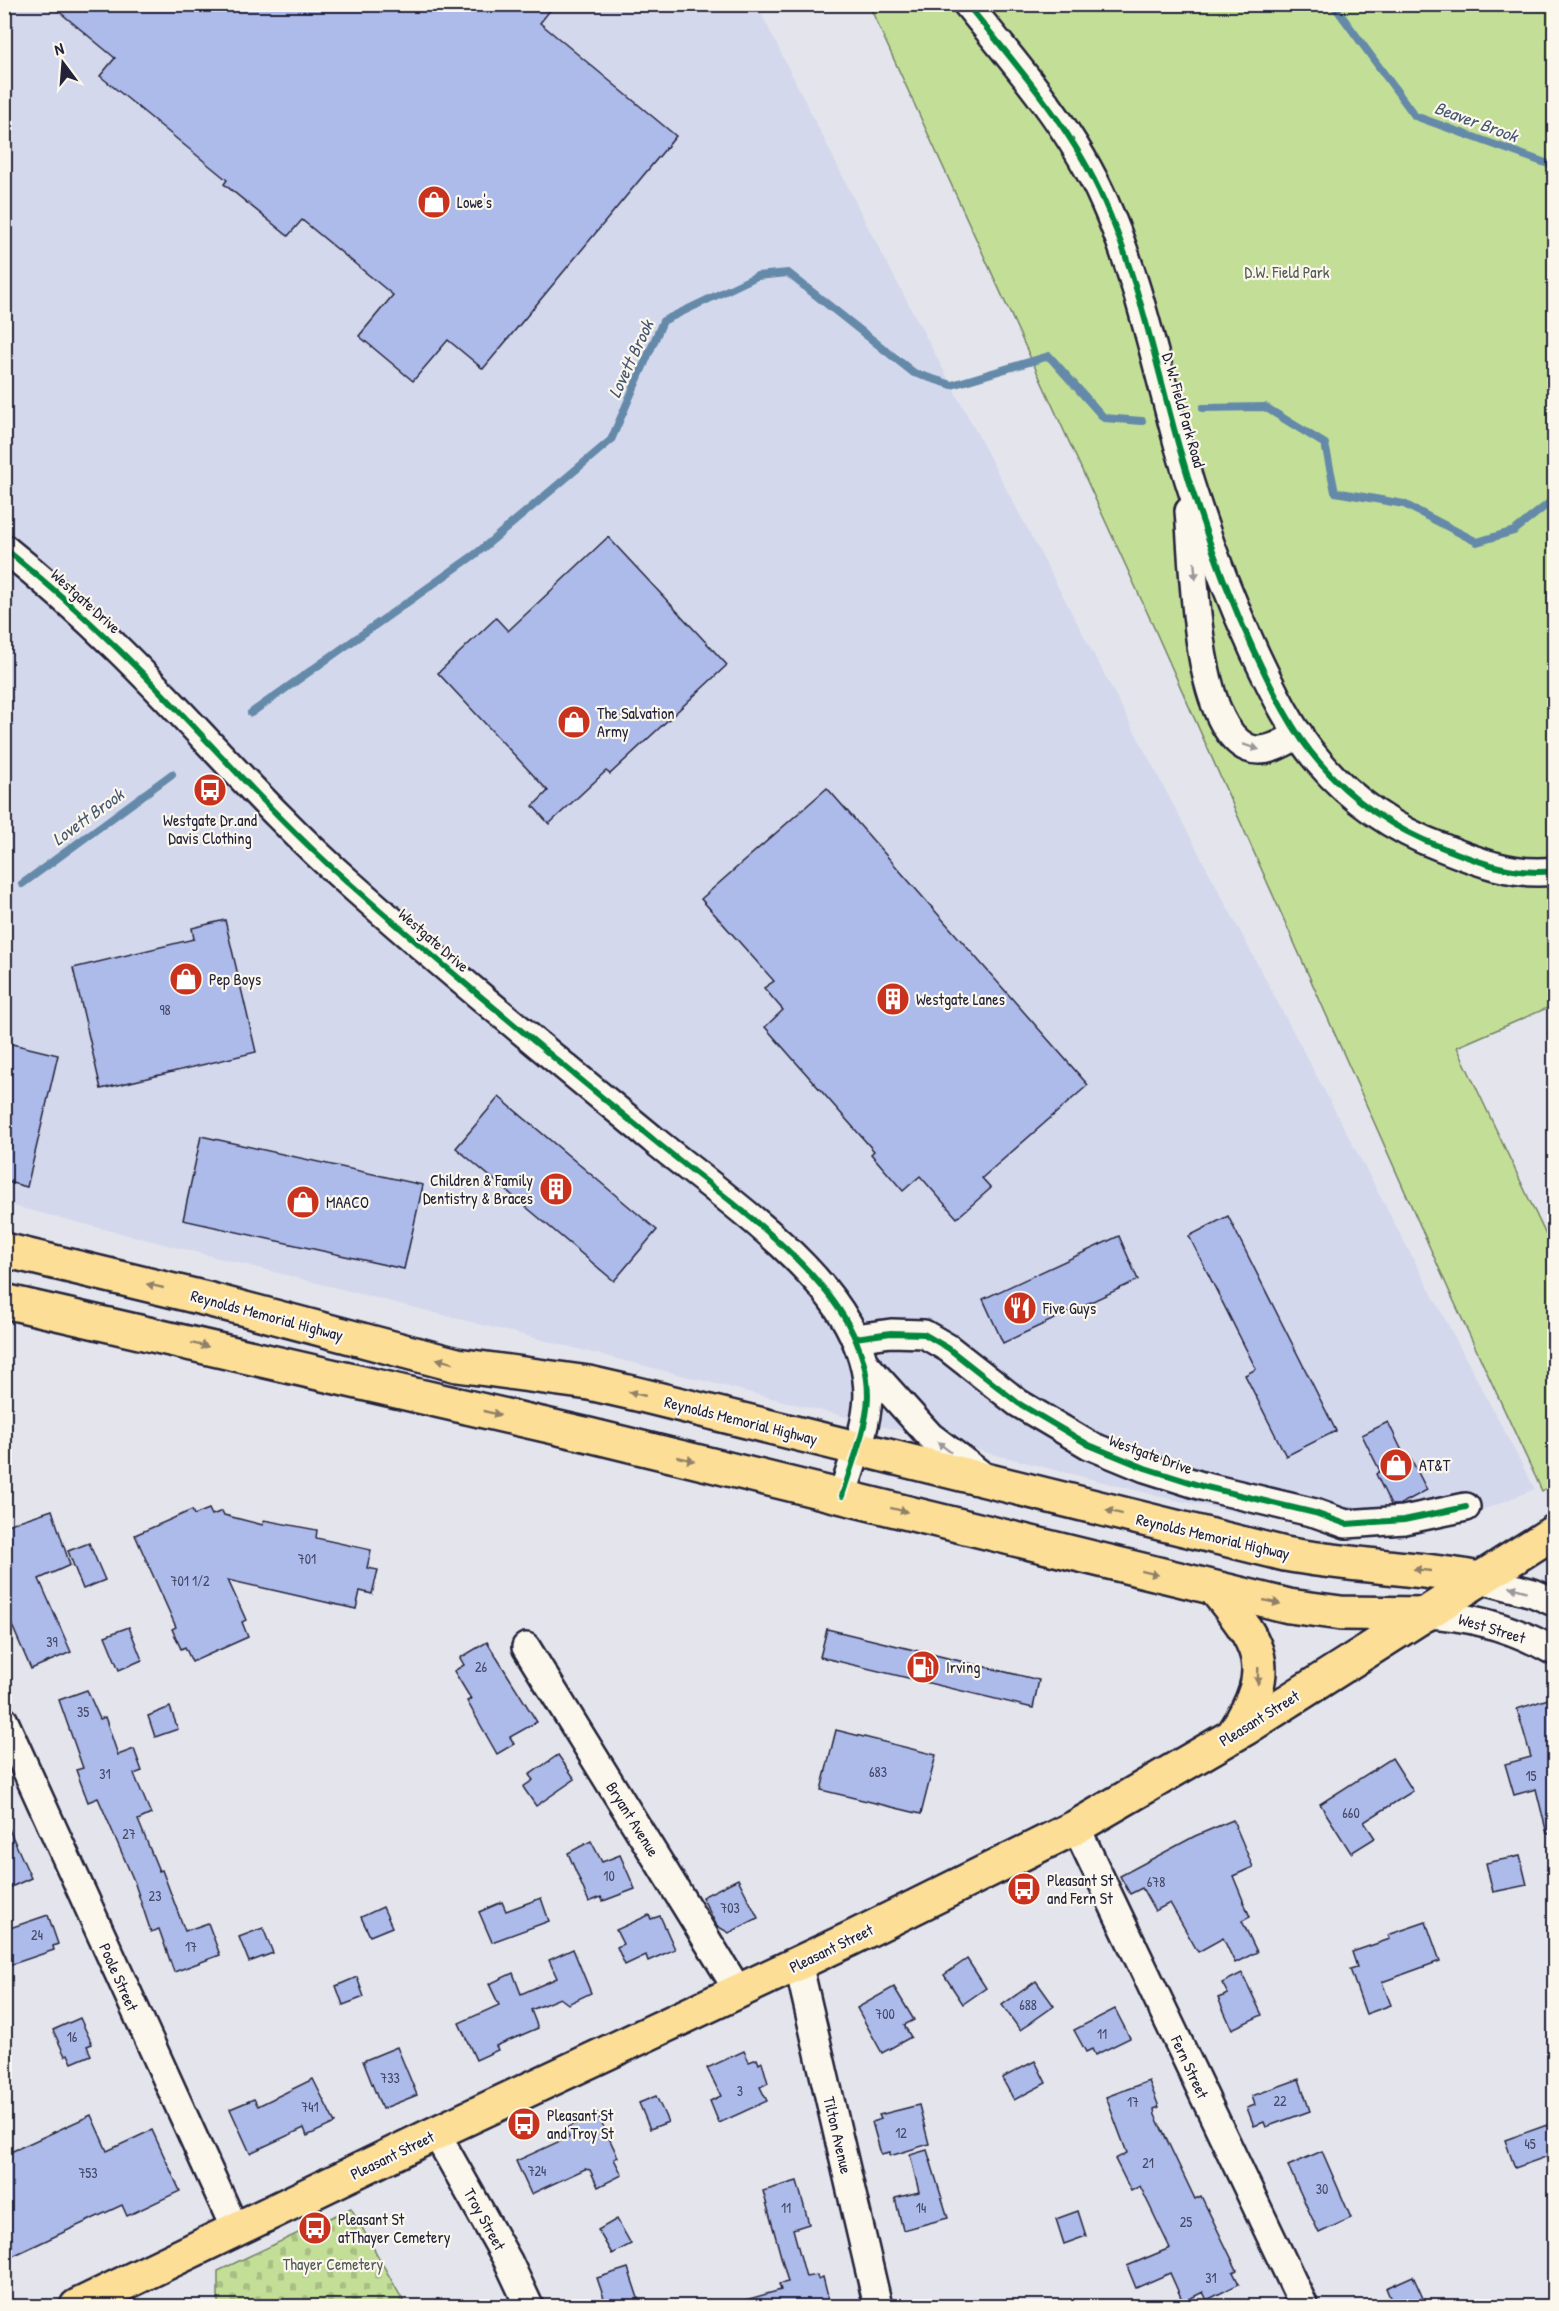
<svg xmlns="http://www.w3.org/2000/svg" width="1559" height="2311" font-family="'Patrick Hand',sans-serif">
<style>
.built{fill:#d4d8ec}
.green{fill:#c3df97;stroke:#728069;stroke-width:1.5}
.cemetery{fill:url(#cemetery-stones);stroke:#728069;stroke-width:1.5}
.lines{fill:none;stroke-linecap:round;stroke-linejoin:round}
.stream{stroke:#658aa9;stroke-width:8}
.building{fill:#adbbeb;stroke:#22223b;stroke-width:1.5}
.minor-casing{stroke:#22223b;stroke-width:32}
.major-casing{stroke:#22223b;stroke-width:38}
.minor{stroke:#fbf7ec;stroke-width:27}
.major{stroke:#fcde96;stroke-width:33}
.cycleway-casing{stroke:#fbf7ec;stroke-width:10}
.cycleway{stroke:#00873e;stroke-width:6}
.oneway{fill:#99979c}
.oneway2{fill:#8f8068}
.labels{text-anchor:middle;stroke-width:4.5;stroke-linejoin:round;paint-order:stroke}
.number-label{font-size:14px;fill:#454867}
.poi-label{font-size:16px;fill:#22223b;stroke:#fbf7ec;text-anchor:start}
.park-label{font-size:16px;fill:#525b57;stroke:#fbf7ec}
.street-label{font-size:16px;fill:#22223b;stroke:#fbf7ec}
.water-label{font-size:18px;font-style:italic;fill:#445672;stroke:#fbf7ec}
</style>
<defs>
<pattern id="cemetery-stones" width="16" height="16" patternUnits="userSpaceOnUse" patternTransform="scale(1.5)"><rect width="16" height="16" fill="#c3df97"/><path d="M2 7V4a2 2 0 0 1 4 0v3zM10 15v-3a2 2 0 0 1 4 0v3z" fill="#a7bf83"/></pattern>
</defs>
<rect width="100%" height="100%" fill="#e4e5ec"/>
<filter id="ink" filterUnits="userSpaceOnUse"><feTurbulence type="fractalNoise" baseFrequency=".0167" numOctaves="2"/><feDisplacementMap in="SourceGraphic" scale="12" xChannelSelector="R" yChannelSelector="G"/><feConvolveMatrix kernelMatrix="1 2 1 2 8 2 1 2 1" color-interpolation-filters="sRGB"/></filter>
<g filter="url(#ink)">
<!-- built -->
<path class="built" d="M4 5H757L869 229 1535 1489 1429 1532 1325 1530 1170 1499 5 1204Z"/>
<!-- green -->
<path class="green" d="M869 5H1554V1005L1457 1047 1554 1252V1483L1542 1491 1451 1295 1147 612Z"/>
<!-- cemetery -->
<path class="cemetery" d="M351 2208 406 2306H218V2271Z"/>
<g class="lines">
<!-- stream -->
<g class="stream">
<path d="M1333 4 1415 116 1554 166"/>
<path d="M1203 408 1265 407 1325 444 1335 492 1404 504 1477 542 1514 531 1554 499"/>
<path d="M251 713 477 553 611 440 663 321 757 276 788 273 914 373 952 385 1049 356 1104 418 1142 421"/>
<path d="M22 884 172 774"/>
</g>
</g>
<!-- building -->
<g class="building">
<path d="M50 4H555L540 23 676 136 483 369 448 340 413 381 359 336 393 295 302 220 288 236 224 184 227 180 100 76 115 58Z"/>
<path d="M608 537 727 665 610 774 606 771 549 824 533 806 548 791 438 673 496 618 508 631Z"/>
<path d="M827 788 1088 1085 982 1178 991 1188 957 1218 920 1176 903 1191 871 1154 874 1151 765 1027 783 1010 764 988 774 981 701 899Z"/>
<path d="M225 920 256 1052 101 1089 73 968 194 939 192 928Z"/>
<path d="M4 1042 58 1055 27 1187 4 1181Z"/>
<path d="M499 1097 657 1230 614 1281 456 1148Z"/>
<path d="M201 1136 423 1185 404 1269 183 1220Z"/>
<path d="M1228 1216 1336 1431 1286 1456 1245 1375 1256 1369 1189 1236Z"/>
<path d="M1119 1236 1138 1280 1003 1343 983 1299Z"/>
<path d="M1388 1422 1406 1459 1410 1457 1427 1490 1399 1505H1391L1376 1474 1380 1471 1362 1435Z"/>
<path d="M209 1509 212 1515 222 1511 224 1515 263 1525 264 1520 317 1530 316 1538 371 1550 367 1568 378 1570 372 1594 360 1591 356 1609 228 1580 246 1620 242 1622 248 1637 192 1662 185 1647 181 1649 172 1629 176 1627 135 1535 192 1510 194 1515Z"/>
<path d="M52 1510 70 1565 39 1579 71 1652 31 1669 4 1607V1526Z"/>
<path d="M89 1543 105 1580 83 1589 68 1551Z"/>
<path d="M129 1627 142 1660 119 1670 105 1636Z"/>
<path d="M827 1629 1039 1680 1033 1708 820 1657Z"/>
<path d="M487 1642 537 1722 510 1737 514 1744 497 1754 467 1701 471 1699 454 1671 464 1665 460 1658Z"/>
<path d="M87 1690 100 1719 105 1717 118 1755 134 1749 142 1771 134 1774 151 1814 138 1820 159 1871 162 1870 185 1931 208 1923 220 1955 174 1972 159 1929 151 1932 134 1881 98 1798 88 1802 76 1770 83 1768 59 1700Z"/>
<path d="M1554 1697V1833L1547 1834 1536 1789 1514 1795 1505 1764 1531 1757 1517 1709Z"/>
<path d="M170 1707 178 1729 155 1737 148 1716Z"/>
<path d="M836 1730 936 1755 921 1814 821 1790Z"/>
<path d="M558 1755 575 1779 536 1806 523 1787 533 1780 529 1775Z"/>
<path d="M1392 1758 1413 1791 1364 1822 1375 1838 1351 1853 1320 1804Z"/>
<path d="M4 1818 31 1878 4 1890Z"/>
<path d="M1233 1820 1253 1867 1233 1876 1250 1917 1242 1921 1257 1952 1235 1963 1223 1938 1198 1952 1170 1903 1155 1911 1142 1888 1130 1894 1120 1876 1195 1836Z"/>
<path d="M591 1841 602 1862 620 1855 635 1889 603 1901 601 1897 589 1902 568 1853Z"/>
<path d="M1520 1856 1527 1885 1493 1892 1486 1863Z"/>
<path d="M738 1879 758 1918 729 1933 717 1926 702 1897Z"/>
<path d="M541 1898 549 1921 492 1942 479 1912 502 1902 506 1911Z"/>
<path d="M383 1907 392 1927 370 1936 361 1917Z"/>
<path d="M48 1915 58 1944 53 1946 54 1950 4 1967V1930Z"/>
<path d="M649 1915 651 1919 660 1916 675 1949 648 1961 646 1955 625 1965 617 1947 623 1944 616 1930Z"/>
<path d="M1426 1922 1440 1961 1382 1982 1391 2005 1366 2014 1350 1969 1357 1967 1352 1952 1390 1939 1388 1935Z"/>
<path d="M263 1928 273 1953 249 1962 239 1937Z"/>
<path d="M573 1949 591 1993 568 2004 560 1998 531 2010 538 2028 496 2046 498 2050 476 2060 459 2023 499 2005 489 1984 513 1973 521 1994 557 1978 549 1960Z"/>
<path d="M967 1959 986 1988 963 2004 944 1975Z"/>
<path d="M1242 1973 1262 2015 1232 2029 1218 1998 1228 1994 1222 1983Z"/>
<path d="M357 1977 364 1997 343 2005 336 1986Z"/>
<path d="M1036 1981 1054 2006 1020 2030 1002 2005Z"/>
<path d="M894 1987 914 2020 904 2025 911 2037 882 2053 857 2008Z"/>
<path d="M1115 2009 1130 2038 1095 2055 1092 2049 1086 2052 1074 2030Z"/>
<path d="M80 2018 92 2044 87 2046 91 2055 72 2063 68 2054 65 2056 53 2030Z"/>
<path d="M397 2047 417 2095 382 2109 363 2061Z"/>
<path d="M744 2051 749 2062 757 2059 759 2064 762 2062 768 2083 760 2087 767 2101 719 2123 710 2101 721 2096 707 2068Z"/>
<path d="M1035 2061 1046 2083 1014 2100 1002 2078Z"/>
<path d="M313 2079 335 2123 307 2136 304 2128 250 2153 230 2109 254 2099 258 2106Z"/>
<path d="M1299 2079 1310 2111 1266 2127 1264 2122 1254 2126 1247 2108 1255 2105 1252 2096Z"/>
<path d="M1149 2081 1159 2107 1154 2109 1155 2115 1195 2199 1201 2196 1237 2270 1233 2272 1239 2284 1207 2300 1203 2292 1183 2302 1170 2273 1136 2288 1127 2266 1170 2248 1140 2186 1131 2191 1115 2159 1127 2153 1106 2097Z"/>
<path d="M656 2096 668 2122 650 2129 639 2103Z"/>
<path d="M919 2105 929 2144 890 2156V2152L881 2154 872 2122 881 2119 879 2115Z"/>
<path d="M597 2113 618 2157 614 2159 622 2175 598 2187 590 2170 585 2169 531 2194 516 2161 569 2137 565 2129Z"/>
<path d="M91 2115 107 2151 152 2130 180 2191 127 2216 122 2205 4 2260V2155Z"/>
<path d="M1547 2125 1554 2154 1515 2168 1505 2140Z"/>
<path d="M927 2150 948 2218 903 2230 895 2198 919 2192 910 2155Z"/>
<path d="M1322 2151 1351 2218 1319 2233 1288 2166Z"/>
<path d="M797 2181 809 2224 793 2229 806 2277 817 2275 818 2279 823 2277 829 2301 824 2302 825 2307H743L742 2301 781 2290 779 2284 788 2282 763 2191Z"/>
<path d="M1078 2211 1086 2236 1064 2244 1056 2219Z"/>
<path d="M617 2219 631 2244 612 2254 598 2230Z"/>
<path d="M628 2268 641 2307H607L597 2278Z"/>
<path d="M1413 2276 1427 2307H1394L1386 2288Z"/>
</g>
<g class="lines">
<defs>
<g id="minor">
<path d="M967 4C1017 66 1072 128 1104 201 1139 279 1156 365 1179 447 1199 516 1224 586 1254 651 1272 689 1291 730 1319 762 1351 800 1395 830 1441 847 1478 862 1514 876 1554 871"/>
<path d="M1189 511C1194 563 1194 724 1248 748 1265 755 1284 743 1299 734"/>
<path d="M4 548C44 580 82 614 119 650 197 726 267 811 349 883 449 972 552 1056 655 1141 716 1191 810 1255 848 1324 885 1393 863 1428 842 1496"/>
<path d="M855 1338 891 1333 924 1334 948 1348 1018 1403 1089 1445 1145 1468 1202 1486 1315 1513 1346 1524 1404 1520 1466 1507"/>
<path d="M866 1365 930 1436 983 1476"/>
<path d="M1480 1579 1533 1593 1554 1602"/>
<path d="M1426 1614C1471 1616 1515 1629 1554 1651"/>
<path d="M526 1647 739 1992"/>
<path d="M4 1721 236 2231"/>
<path d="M1076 1827 1304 2306"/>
<path d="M798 1963 878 2306"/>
<path d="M436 2133 508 2261 529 2306"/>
</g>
<g id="major">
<path d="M4 1250 207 1299 457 1365 589 1383 637 1394 1285 1554C1350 1566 1415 1567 1480 1579"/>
<path d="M4 1301 589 1435 1289 1606 1341 1613 1426 1614"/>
<path d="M1215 1589C1260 1644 1277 1667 1235 1732"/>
<path d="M77 2306 436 2133 850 1939 1076 1827 1246 1728 1554 1532"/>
</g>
</defs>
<!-- minor casing -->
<use href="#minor" class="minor-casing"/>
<!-- major casing -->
<use href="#major" class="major-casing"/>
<!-- minor -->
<use href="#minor" class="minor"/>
<!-- major -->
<use href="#major" class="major"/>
<defs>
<g id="cycleway">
<path d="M967 4C1017 66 1072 128 1104 201 1139 279 1156 365 1179 447 1199 516 1224 586 1254 651 1272 689 1291 730 1319 762 1351 800 1395 830 1441 847 1478 862 1514 876 1554 871"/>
<path d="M4 548C44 580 82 614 119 650 197 726 267 811 349 883 449 972 552 1056 655 1141 716 1191 810 1255 848 1324 885 1393 863 1428 842 1496"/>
<path d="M855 1338 891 1333 924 1334 948 1348 1018 1403 1089 1445 1145 1468 1202 1486 1315 1513 1346 1524 1404 1520 1466 1507"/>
</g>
</defs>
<!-- cycleway casing -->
<use href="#cycleway" class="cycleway-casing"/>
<!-- cycleway -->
<use href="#cycleway" class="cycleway"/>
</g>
<!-- one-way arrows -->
<defs><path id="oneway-solid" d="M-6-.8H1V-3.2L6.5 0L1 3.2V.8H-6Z" transform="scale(1.5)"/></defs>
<g class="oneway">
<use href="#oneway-solid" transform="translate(1195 571) rotate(85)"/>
<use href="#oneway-solid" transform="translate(1251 747) rotate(18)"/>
<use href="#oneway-solid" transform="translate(944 1447) rotate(-142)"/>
<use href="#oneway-solid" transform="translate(1518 1589) rotate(-164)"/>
</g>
<g class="oneway2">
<use href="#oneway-solid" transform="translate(155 1286) rotate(-167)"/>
<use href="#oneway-solid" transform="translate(200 1345) rotate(12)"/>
<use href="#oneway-solid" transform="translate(445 1361) rotate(-165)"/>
<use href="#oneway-solid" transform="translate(637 1394) rotate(-167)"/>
<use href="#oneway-solid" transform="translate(492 1413) rotate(13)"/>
<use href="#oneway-solid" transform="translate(686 1459) rotate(14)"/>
<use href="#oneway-solid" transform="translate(899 1510) rotate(14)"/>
<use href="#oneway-solid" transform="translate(1114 1512) rotate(-166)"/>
<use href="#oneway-solid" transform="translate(1422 1570) rotate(-174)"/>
<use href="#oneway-solid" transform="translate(1150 1573) rotate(14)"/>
<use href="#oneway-solid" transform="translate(1272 1602) rotate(13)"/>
<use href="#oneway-solid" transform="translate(1258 1676) rotate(92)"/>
</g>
</g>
<!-- icons -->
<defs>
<symbol id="shop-disc" viewBox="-11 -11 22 22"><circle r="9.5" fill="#c8321e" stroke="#fbf7ec"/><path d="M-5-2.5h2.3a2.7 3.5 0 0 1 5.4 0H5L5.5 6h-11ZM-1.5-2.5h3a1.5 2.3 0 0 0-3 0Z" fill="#fff"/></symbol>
<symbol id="bus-disc" viewBox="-11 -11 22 22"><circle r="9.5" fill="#c8321e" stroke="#fbf7ec"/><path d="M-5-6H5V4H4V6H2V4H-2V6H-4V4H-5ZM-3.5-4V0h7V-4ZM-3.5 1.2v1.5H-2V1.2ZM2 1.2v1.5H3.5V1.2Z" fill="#fff"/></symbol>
<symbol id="building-disc" viewBox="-11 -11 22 22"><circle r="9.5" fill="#c8321e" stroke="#fbf7ec"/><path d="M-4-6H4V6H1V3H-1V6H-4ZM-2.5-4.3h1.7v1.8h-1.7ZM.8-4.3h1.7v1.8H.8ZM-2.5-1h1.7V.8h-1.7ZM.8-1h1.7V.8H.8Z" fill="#fff"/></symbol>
<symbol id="restaurant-disc" viewBox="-11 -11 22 22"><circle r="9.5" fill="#c8321e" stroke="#fbf7ec"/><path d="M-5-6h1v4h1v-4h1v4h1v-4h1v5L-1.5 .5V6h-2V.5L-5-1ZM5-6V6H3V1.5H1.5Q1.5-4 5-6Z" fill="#fff"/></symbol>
<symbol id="fuel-disc" viewBox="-11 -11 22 22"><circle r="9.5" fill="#c8321e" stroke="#fbf7ec"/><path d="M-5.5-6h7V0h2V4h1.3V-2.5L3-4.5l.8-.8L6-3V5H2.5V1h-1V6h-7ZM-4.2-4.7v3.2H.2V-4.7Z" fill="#fff"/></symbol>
</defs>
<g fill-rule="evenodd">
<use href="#shop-disc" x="415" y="183" width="38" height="38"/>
<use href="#shop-disc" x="555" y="703" width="38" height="38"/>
<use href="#bus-disc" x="191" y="771" width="38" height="38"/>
<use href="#shop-disc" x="167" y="960" width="38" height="38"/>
<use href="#building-disc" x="874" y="980" width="38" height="38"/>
<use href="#building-disc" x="537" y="1170" width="38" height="38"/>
<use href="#shop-disc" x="284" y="1183" width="38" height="38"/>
<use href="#restaurant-disc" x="1001" y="1289" width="38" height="38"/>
<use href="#shop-disc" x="1377" y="1446" width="38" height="38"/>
<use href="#fuel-disc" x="904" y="1648" width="38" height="38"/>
<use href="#bus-disc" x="1005" y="1870" width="38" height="38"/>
<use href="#bus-disc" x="505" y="2105" width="38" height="38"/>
<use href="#bus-disc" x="296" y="2209" width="38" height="38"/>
</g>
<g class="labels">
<!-- number labels -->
<g class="number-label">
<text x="165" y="1015">98</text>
<text x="307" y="1564">701</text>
<text x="190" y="1586">701 1/2</text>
<text x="52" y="1647">39</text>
<text x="481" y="1672">26</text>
<text x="83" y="1717">35</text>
<text x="878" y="1777">683</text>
<text x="105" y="1779">31</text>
<text x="1531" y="1781">15</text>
<text x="1351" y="1818">660</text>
<text x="129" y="1839">27</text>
<text x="609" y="1881">10</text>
<text x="1156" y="1887">678</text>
<text x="155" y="1901">23</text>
<text x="730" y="1913">703</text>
<text x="37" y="1940">24</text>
<text x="191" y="1952">17</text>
<text x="1028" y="2010">688</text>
<text x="885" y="2019">700</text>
<text x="1102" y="2039">11</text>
<text x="72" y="2042">16</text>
<text x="390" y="2083">733</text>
<text x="740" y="2096">3</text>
<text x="1280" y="2106">22</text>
<text x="1133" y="2107">17</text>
<text x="310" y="2112">741</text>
<text x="901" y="2138">12</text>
<text x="1530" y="2149">45</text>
<text x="1148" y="2168">21</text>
<text x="537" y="2176">724</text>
<text x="88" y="2178">753</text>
<text x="1322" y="2194">30</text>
<text x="786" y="2213">11</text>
<text x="921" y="2213">14</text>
<text x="1186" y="2227">25</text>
<text x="1211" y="2283">31</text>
</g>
<!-- poi labels -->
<g class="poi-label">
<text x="457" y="208">Lowe's</text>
<text x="597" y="719">The Salvation<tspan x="597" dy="18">Army</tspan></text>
<text x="210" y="826" text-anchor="middle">Westgate Dr.and<tspan x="210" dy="18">Davis Clothing</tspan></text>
<text x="209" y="985">Pep Boys</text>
<text x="916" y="1005">Westgate Lanes</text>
<text x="533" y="1186" text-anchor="end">Children &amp; Family<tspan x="533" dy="18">Dentistry &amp; Braces</tspan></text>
<text x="326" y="1208">MAACO</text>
<text x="1043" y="1314">Five Guys</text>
<text x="1419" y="1471">AT&amp;T</text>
<text x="946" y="1673">Irving</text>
<text x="1047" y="1886">Pleasant St<tspan x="1047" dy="18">and Fern St</tspan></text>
<text x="547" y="2121">Pleasant St<tspan x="547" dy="18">and Troy St</tspan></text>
<text x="338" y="2225">Pleasant St<tspan x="338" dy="18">atThayer Cemetery</tspan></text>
</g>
<!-- park labels -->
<g class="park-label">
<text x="1287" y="278">D.W. Field Park</text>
<text x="333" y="2270">Thayer Cemetery</text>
</g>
<!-- street labels -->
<g class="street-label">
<text transform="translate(1184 410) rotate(74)" y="6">D. W. Field Park Road</text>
<text transform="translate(86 601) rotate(42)" y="6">Westgate Drive</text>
<text transform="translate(434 940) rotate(41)" y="6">Westgate Drive</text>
<text transform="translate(267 1315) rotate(15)" y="6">Reynolds Memorial Highway</text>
<text transform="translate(741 1420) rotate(14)" y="6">Reynolds Memorial Highway</text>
<text transform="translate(1151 1454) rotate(20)" y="6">Westgate Drive</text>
<text transform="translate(1213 1536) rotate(13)" y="6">Reynolds Memorial Highway</text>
<text transform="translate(1492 1628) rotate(17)" y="6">West Street</text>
<text transform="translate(1259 1718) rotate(-32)" y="6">Pleasant Street</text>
<text transform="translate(633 1819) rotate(58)" y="6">Bryant Avenue</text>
<text transform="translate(831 1948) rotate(-26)" y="6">Pleasant Street</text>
<text transform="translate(119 1977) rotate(66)" y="6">Poole Street</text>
<text transform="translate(1190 2067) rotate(65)" y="6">Fern Street</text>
<text transform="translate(838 2135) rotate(77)" y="6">Tilton Avenue</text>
<text transform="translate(392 2155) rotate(-26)" y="6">Pleasant Street</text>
<text transform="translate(485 2219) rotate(61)" y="6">Troy Street</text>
</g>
<!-- water labels -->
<g class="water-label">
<text transform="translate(1476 122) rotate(20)" y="6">Beaver Brook</text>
<text transform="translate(631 359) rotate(-65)" y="6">Lovett Brook</text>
<text transform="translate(88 817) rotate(-36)" y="6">Lovett Brook</text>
</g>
</g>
<!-- margin -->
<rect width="1559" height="2311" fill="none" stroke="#fbf7ec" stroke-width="24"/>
<rect x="12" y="12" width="1535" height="2287" fill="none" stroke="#22223b" stroke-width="2" filter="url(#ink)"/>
<!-- north arrow -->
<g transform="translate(63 63) rotate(344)" stroke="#fbf7ec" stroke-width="4.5" paint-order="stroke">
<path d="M0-4.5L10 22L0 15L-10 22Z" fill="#22223b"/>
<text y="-9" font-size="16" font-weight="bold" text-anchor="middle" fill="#22223b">N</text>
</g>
</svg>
